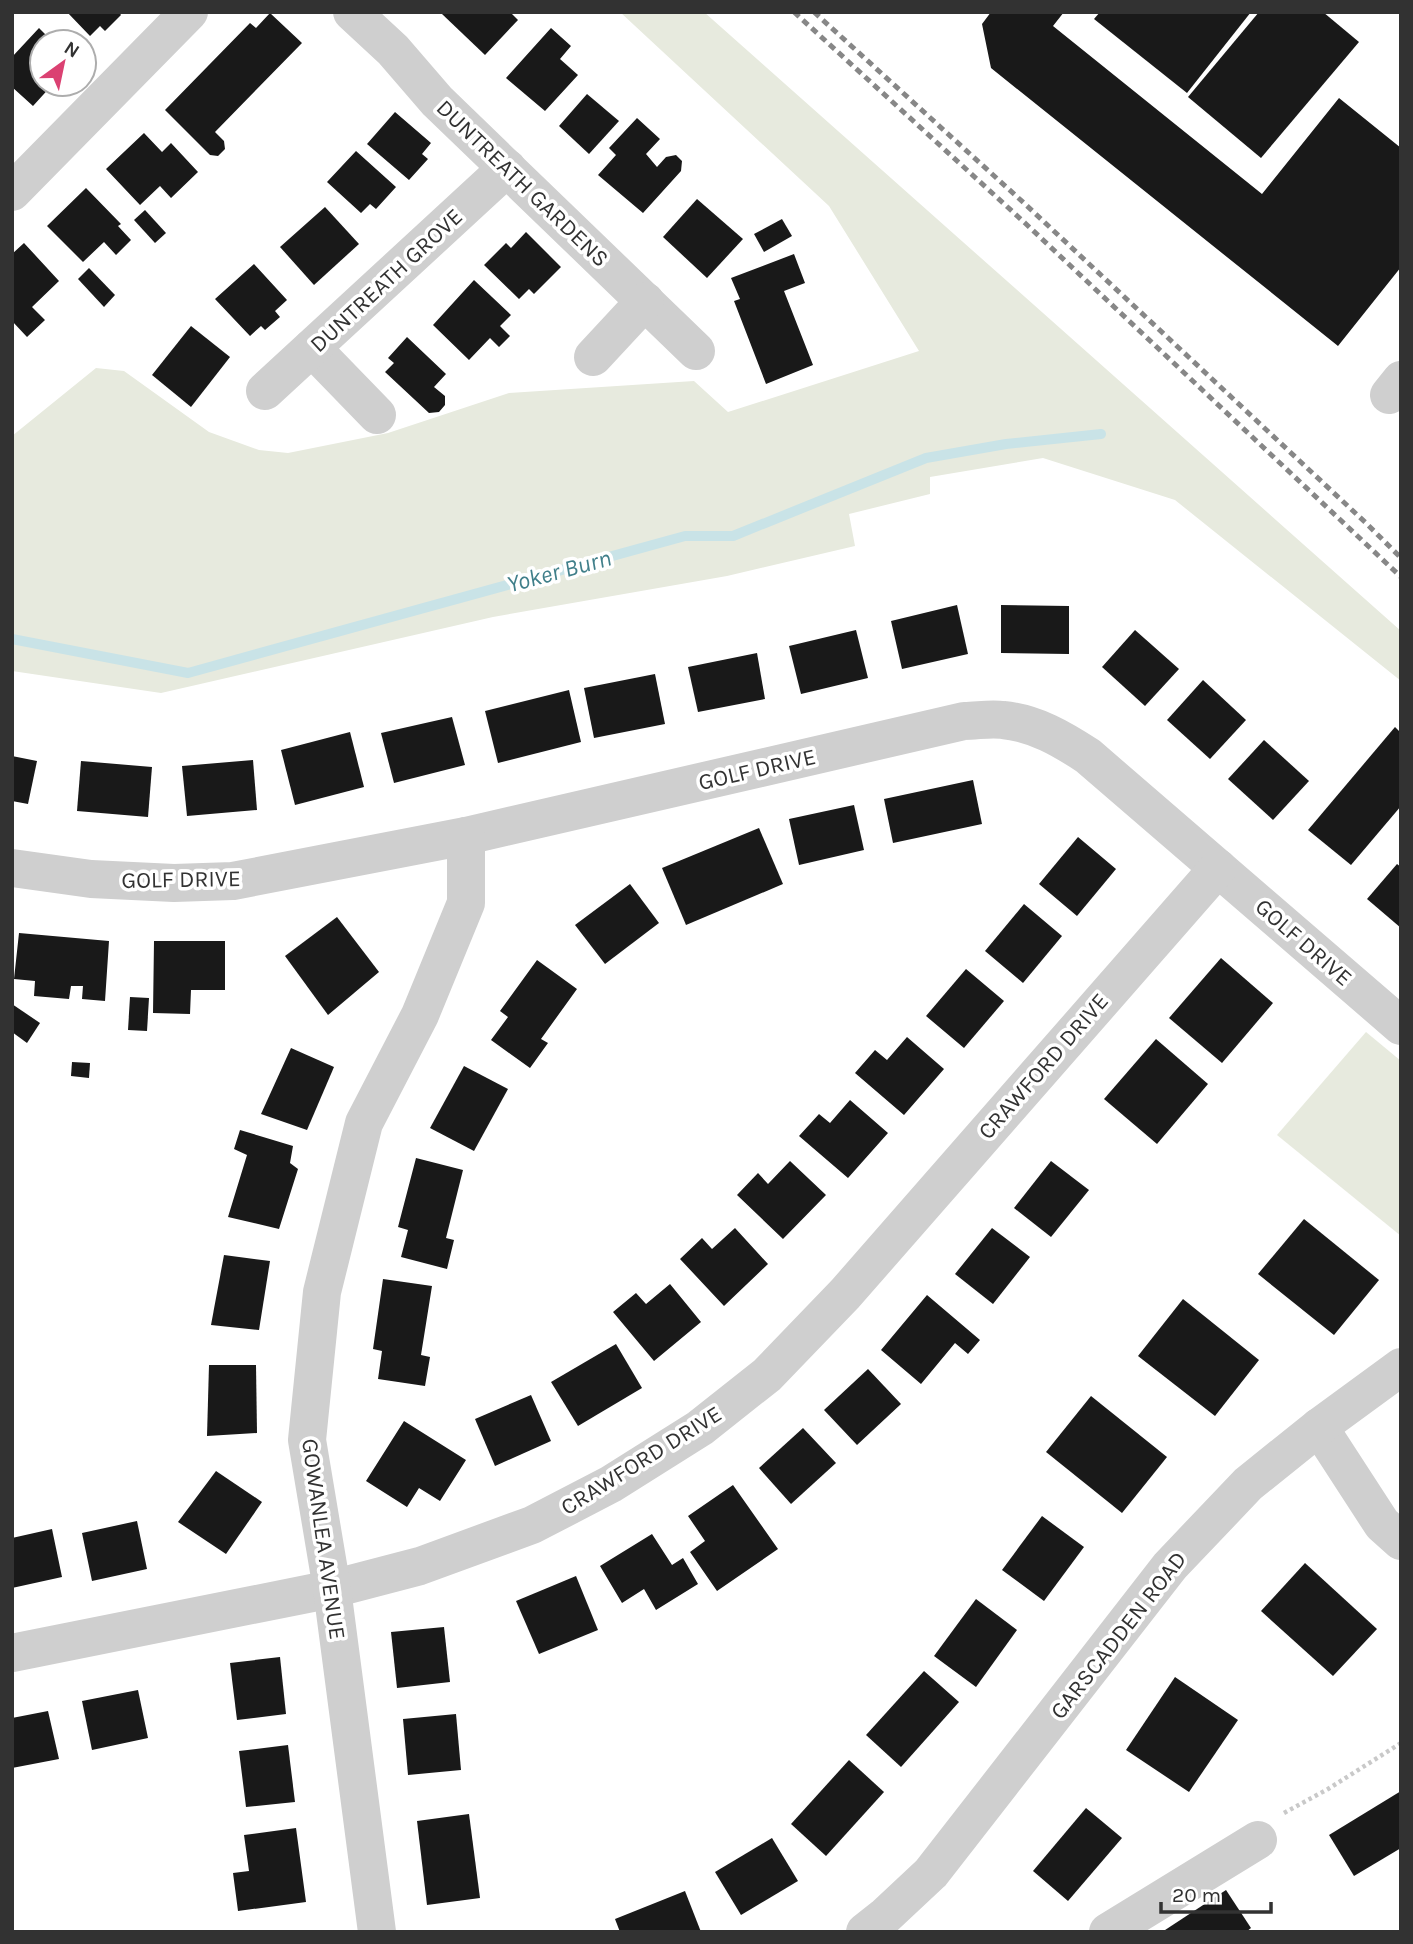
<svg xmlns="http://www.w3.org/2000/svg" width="1413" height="1944" font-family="Karla,sans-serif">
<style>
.green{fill:#e7eade}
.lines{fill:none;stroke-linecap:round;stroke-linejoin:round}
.stream{stroke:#c9e3e7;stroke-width:10}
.building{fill:#191919}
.path{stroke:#c9c9c9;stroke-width:4.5;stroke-dasharray:3.5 3.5;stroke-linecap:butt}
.minor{stroke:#cfcfcf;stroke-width:38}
.rail{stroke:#878787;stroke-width:5;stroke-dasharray:7 5;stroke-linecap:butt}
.labels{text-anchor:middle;stroke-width:7;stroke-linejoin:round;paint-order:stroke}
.street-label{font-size:23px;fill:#323232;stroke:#fff}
.water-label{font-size:24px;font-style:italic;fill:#407f8a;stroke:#fff}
</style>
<rect width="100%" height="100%" fill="#fff"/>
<!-- green -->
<g class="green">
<path d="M620 12H704L1401 631V681L1175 500 1043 458 930 477V494L849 514 855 546 727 576 493 617 161 693 12 671V436L96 368 124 371 209 432 259 450 288 453 388 433 509 393 694 381 728 412 919 351 829 206Z"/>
<path d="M1366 1032 1401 1061V1236L1277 1135Z"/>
</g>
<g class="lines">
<!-- stream -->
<path class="stream" d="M12 639 188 673 685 536H733L926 458 1006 444 1101 434"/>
</g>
<!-- building -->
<g class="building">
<path d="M67 12H119L121 15 105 31 100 26 90 36Z"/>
<path d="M444 12H510L518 20 485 55 442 14Z"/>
<path d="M991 12H1064L1053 26 1262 194 1339 98 1401 148V267L1338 346 991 68 982 24Z"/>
<path d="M1100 12H1251L1187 93 1094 19Z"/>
<path d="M1259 12H1323L1359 42 1261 158 1188 97Z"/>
<path d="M270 13 302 43 215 132 224 141 225 149 218 156 210 155 165 110 250 23 256 28Z"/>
<path d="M39 28 53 42H42V84H53L33 106 12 87V57Z"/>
<path d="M551 28 571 46 560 59 578 75 545 111 506 78Z"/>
<path d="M587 94 619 121 589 154 559 126Z"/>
<path d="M395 112 431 143 422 154 428 159 409 180 367 144Z"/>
<path d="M637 118 660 139 646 154 657 167 666 157 676 155 682 161 681 171 643 213 598 175 616 155 609 148Z"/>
<path d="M144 133 162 152 171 143 198 172 171 198 160 186 140 205 106 169Z"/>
<path d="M356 151 396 187 376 209 370 204 361 213 327 182Z"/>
<path d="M86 188 121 224 118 226 131 240 116 255 104 242 83 262 47 226Z"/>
<path d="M697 199 743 239 707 278 663 237Z"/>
<path d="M325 207 359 244 314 285 280 247Z"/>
<path d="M145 210 166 233 155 243 134 220Z"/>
<path d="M782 219 792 236 764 252 754 234Z"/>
<path d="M526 232 561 267 534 294 529 289 519 299 484 265 506 243 511 248Z"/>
<path d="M24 243 59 281 32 307 45 320 27 337 12 321V254Z"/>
<path d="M794 254 805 283 784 291 813 365 766 384 734 301 740 299 731 278Z"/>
<path d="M254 264 287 300 275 311 280 317 265 330 261 326 250 336 215 299Z"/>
<path d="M89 268 115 295 104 307 78 279Z"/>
<path d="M474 280 511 315 500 326 510 336 499 347 490 338 469 360 433 325Z"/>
<path d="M191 326 230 357 191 407 152 375Z"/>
<path d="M407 337 446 374 434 387 445 396V405L439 412 429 413 385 372 394 363 388 358Z"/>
<path d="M957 605 968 654 902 669 891 621Z"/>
<path d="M1001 605 1069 606V654L1001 653Z"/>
<path d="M856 630 868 678 801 694 789 646Z"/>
<path d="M1135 630 1179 669 1145 706 1102 667Z"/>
<path d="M757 653 765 699 698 712 688 667Z"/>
<path d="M655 674 665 724 594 738 584 688Z"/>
<path d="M1203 680 1246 720 1210 759 1167 720Z"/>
<path d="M569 690 581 742 498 763 485 711Z"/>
<path d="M452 717 465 765 394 783 381 733Z"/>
<path d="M1395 727 1401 733V806L1351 865 1308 830Z"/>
<path d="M350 732 364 787 295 805 281 750Z"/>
<path d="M1264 740 1309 781 1273 820 1228 779Z"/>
<path d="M12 756 37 761 28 804 12 801Z"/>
<path d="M253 760 257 810 187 816 182 766Z"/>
<path d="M81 761 152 767 148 817 77 811Z"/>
<path d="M973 780 982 824 893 843 884 799Z"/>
<path d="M854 805 864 850 799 865 789 819Z"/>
<path d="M759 828 783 884 686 925 662 868Z"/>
<path d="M1078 837 1116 869 1077 916 1039 884Z"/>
<path d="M1397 864 1401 867V928L1367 899Z"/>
<path d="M630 884 659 923 605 964 575 925Z"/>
<path d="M1024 904 1062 936 1023 983 985 951Z"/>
<path d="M337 917 379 972 328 1015 285 956Z"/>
<path d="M19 933 109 941 105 1001 82 999 83 986H71L69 999 34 996 35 981 14 979Z"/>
<path d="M154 941H225V990H191L190 1014 153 1013Z"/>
<path d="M1221 958 1273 1003 1222 1063 1169 1018Z"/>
<path d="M537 960 577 989 541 1039 548 1043 530 1068 491 1040 508 1017 500 1011Z"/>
<path d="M966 969 1004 1001 964 1048 926 1016Z"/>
<path d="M130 997 149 998 147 1031 128 1030Z"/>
<path d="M12 1004 40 1023 27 1043 12 1032Z"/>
<path d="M907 1037 944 1069 904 1115 855 1073 875 1050 887 1060Z"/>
<path d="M1156 1039 1208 1084 1157 1144 1104 1099Z"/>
<path d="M291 1048 334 1067 307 1130 261 1114Z"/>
<path d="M72 1062 90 1063 89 1078 71 1076Z"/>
<path d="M464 1066 508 1089 474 1151 430 1128Z"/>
<path d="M850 1100 888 1133 848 1178 799 1136 819 1114 830 1123Z"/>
<path d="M240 1130 293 1146 290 1163 298 1169 279 1229 228 1217 247 1155 234 1149Z"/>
<path d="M416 1158 463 1170 446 1238 454 1240 447 1269 401 1257 408 1230 398 1227Z"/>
<path d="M790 1161 826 1195 783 1239 737 1195 758 1173 768 1184Z"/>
<path d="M1051 1161 1089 1190 1051 1237 1014 1208Z"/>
<path d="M1304 1219 1379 1280 1334 1335 1258 1274Z"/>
<path d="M735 1228 768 1264 724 1306 680 1259 702 1238 712 1249Z"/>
<path d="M992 1228 1030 1257 993 1304 955 1274Z"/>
<path d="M224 1255 270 1261 259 1330 211 1325Z"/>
<path d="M383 1279 432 1286 421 1355 430 1357 425 1386 378 1379 382 1351 373 1349Z"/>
<path d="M670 1284 701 1322 654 1361 613 1312 636 1293 646 1304Z"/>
<path d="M927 1295 980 1340 968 1354 955 1343 921 1384 881 1350Z"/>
<path d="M1183 1299 1259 1360 1215 1416 1138 1356Z"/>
<path d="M616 1344 642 1388 578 1426 551 1382Z"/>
<path d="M209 1365H256L257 1433 207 1436Z"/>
<path d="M868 1369 901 1404 857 1445 824 1410Z"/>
<path d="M531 1395 551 1441 495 1466 475 1419Z"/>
<path d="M1091 1396 1167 1457 1122 1513 1046 1452Z"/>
<path d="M404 1421 466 1460 440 1501 419 1488 407 1507 366 1481Z"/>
<path d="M803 1428 836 1463 791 1504 759 1468Z"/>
<path d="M216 1471 262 1502 226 1554 178 1522Z"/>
<path d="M733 1485 778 1549 717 1591 690 1552 705 1541 688 1516Z"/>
<path d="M1042 1516 1084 1547 1044 1601 1002 1570Z"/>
<path d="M137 1521 147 1569 92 1581 82 1533Z"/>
<path d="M52 1529 62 1577 12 1588V1538Z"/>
<path d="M652 1534 672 1565 683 1558 698 1584 656 1610 644 1589 622 1603 600 1566Z"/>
<path d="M1305 1563 1377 1629 1333 1676 1261 1611Z"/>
<path d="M576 1576 598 1630 539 1654 516 1601Z"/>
<path d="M976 1599 1017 1630 976 1687 934 1656Z"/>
<path d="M444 1627 450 1682 397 1688 391 1632Z"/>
<path d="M280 1657 286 1714 237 1720 230 1663Z"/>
<path d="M924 1671 959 1702 901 1767 866 1735Z"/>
<path d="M1175 1677 1238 1720 1189 1792 1126 1750Z"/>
<path d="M138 1690 148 1738 92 1750 82 1701Z"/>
<path d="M48 1711 59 1759 12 1768V1718Z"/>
<path d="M456 1714 461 1770 408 1775 403 1719Z"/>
<path d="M288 1745 295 1802 246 1807 239 1751Z"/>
<path d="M849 1760 884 1792 826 1856 791 1824Z"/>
<path d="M1401 1791V1848L1354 1876 1329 1835Z"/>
<path d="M1086 1808 1122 1838 1068 1901 1033 1871Z"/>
<path d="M469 1814 480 1898 427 1905 417 1821Z"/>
<path d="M296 1828 306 1902 238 1911 233 1873 249 1871 244 1835Z"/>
<path d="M772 1838 798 1881 741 1915 715 1872Z"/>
<path d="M1226 1890 1251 1928 1246 1932H1162Z"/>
<path d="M685 1891 701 1932H620L615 1919Z"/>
</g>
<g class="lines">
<!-- path -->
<path class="path" d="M1284 1813 1328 1789 1401 1743"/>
<!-- minor -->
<g class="minor">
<path d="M352 12 393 50 437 101 696 351"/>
<path d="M12 192 189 12"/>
<path d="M312 348 377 415"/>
<path d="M593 357 645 301"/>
<path d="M265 391 507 168"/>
<path d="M1389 395 1401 380"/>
<path d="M12 868 91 879 174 883 233 881 466 836 964 721C977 721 990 718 1003 720 1035 723 1062 739 1088 756L1401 1026"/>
<path d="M1319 1427 1382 1524 1401 1541"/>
<path d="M12 1653 332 1589 420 1566 532 1525 611 1484 700 1428 767 1375 845 1294 1218 868"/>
<path d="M377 1932 332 1589 307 1440 322 1292 364 1123 420 1015 466 903V836"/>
<path d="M865 1932 884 1917 931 1873 1170 1566 1248 1484 1319 1427 1401 1367"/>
<path d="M1108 1932 1258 1840"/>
</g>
<!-- rail -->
<g class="rail">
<path d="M794 12 1025 223 1401 577"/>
<path d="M814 12 1025 204 1367 524 1401 558"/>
</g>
</g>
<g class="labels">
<!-- street labels -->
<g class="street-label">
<text transform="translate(523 183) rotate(44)" y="8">DUNTREATH GARDENS</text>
<text transform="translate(386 280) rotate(-43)" y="8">DUNTREATH GROVE</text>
<text transform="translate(757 769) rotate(-13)" y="8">GOLF DRIVE</text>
<text transform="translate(181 879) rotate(-1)" y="8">GOLF DRIVE</text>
<text transform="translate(1304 942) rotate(41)" y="8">GOLF DRIVE</text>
<text transform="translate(1043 1066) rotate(-49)" y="8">CRAWFORD DRIVE</text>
<text transform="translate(641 1460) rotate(-32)" y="8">CRAWFORD DRIVE</text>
<text transform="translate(324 1539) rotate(82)" y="8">GOWANLEA AVENUE</text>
<text transform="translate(1118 1635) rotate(-52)" y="8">GARSCADDEN ROAD</text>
</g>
<!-- water labels -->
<g class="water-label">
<text transform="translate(559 571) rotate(-15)" y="8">Yoker Burn</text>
</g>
</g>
<!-- border -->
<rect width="1413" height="1944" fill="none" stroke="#323232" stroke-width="28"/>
<!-- north arrow -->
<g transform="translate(63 63) rotate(33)"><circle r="33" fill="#ffffff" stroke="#adadad" stroke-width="2"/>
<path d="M0-5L12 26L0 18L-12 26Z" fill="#db4172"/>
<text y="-10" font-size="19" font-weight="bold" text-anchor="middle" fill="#323232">N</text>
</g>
<!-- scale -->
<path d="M1161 1902v10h110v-10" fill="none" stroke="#323232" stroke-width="3.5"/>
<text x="1172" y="1902" font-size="21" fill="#323232" stroke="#ffffff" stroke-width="5" paint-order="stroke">20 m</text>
</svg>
